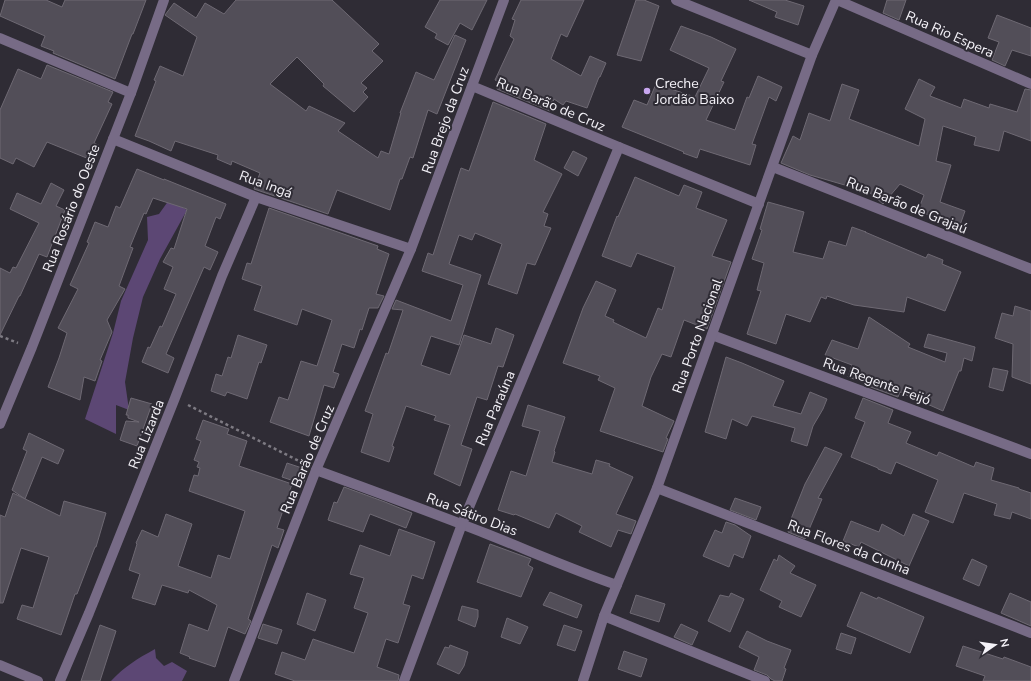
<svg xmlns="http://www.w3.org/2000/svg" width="1031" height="681" font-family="'Nunito Sans',sans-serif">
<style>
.green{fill:#5c4774}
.building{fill:#524e58;stroke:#6e6973}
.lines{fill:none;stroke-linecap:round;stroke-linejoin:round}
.path{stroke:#7e7b83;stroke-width:2.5;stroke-dasharray:3 3;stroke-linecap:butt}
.minor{stroke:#776b86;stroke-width:10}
.poi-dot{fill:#c8a6ef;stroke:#2f2c35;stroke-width:1.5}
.labels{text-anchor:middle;stroke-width:4;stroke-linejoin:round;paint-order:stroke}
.street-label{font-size:14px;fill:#f4f2f8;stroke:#2f2c35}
.poi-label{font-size:14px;fill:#f4f2f8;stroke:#2f2c35;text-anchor:start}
</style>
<rect width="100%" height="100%" fill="#2f2c35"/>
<!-- green -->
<g class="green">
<path d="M169 200 187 210 160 259 143 297 133 338 125 382 129 410 116 405V434L85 419 113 333 121 301 148 240 147 217 159 214Z"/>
<path d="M155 649 156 658 164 666 172 662 187 671 182 681H111C125 666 137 659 155 649Z"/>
</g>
<!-- building -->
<g class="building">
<path d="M5 0H46L62 7 65 0H146L133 34H132L115 79 53 53 54 51 41 46 45 36 0 16Z"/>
<path d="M236 0H332L379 44 372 51 383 61 361 83 367 88 363 92 368 97 354 112 323 86 324 84 297 57 270 84 306 111 309 106 345 123 338 131 378 158 381 151 389 154 401 113H400L416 72 434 80 455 35 466 40 437 114 428 110 413 158 410 157 402 179H400L390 210 337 190 328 214 254 189 260 173 232 161 231 165 217 159 218 155 175 141 171 151 149 141 135 136 156 81 154 80 160 66 183 76 197 37 165 15 174 3 196 18 205 3 224 14Z"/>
<path d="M440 0H487L472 30 460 23 448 45 435 38 437 34 425 27Z"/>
<path d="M521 0H584L567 37 561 34 551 59 581 76 590 56 606 63 600 77H599L587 108 566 101 563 105 554 99 550 111 497 89 499 82 495 80 514 39 510 36 515 20 512 19Z"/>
<path d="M636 0H644L659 6 641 61 617 55Z"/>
<path d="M749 0H785L804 6 798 25 775 17 777 12Z"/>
<path d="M887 0H906L899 20 883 13Z"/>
<path d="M997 15 1031 28V56L1012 50 1005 66 992 60 999 42 988 38Z"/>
<path d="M681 26 711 37 736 49 721 81 724 82 706 120 735 130 747 97 749 98 758 76 782 87 776 101 769 97 752 144 756 145 750 165 700 149 697 158 683 153 684 152 622 127 634 100 647 105 656 84 695 97 709 68 670 50Z"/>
<path d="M47 65 113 92 108 102 112 104 94 143 100 146 94 161 47 142 34 167 16 158 13 164 0 158V110L18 69 41 79Z"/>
<path d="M919 79 935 87 930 96 961 108 964 99 989 108 990 104 1017 112 1025 89 1031 90V141L1004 131 999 151 974 145 976 137 943 126 936 161 951 165 940 202 965 211 960 225 933 214 932 216 918 211 924 195 900 184 883 204 869 192 810 175 781 163 793 136 800 140 809 113 830 121 842 84 859 90 849 119 919 146 925 119 905 109Z"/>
<path d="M493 102 546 124 534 160 562 174 543 212 548 214 544 226 551 228 535 265 527 263 517 294 488 284 502 244 475 233 472 240 459 235 449 264 481 275 459 345 431 336 421 365 450 375 464 335 491 344 496 328 514 335 503 367 498 366 487 400 477 397 461 445 472 449 460 486 434 474 450 425 434 420 436 416 406 406 392 446 394 447 389 462 361 452 373 414 365 411 386 353 388 354 403 310 392 309 396 300 451 321 463 285 422 271 428 253 433 255 461 168 469 171Z"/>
<path d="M573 151 587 158 578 176 564 168Z"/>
<path d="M137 169 164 180V179L226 204 220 219 216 217 205 246 218 252 210 270 204 267 166 354 174 358 168 373 142 362 148 347 150 348 160 326 162 327 176 294 164 289 173 267 163 262 171 248 174 249 187 209 153 198 146 214 144 213 130 247 133 248 119 286 125 289 107 320 112 332 100 360 102 361 95 381 84 377 80 400 48 387 59 358 67 333 58 328 78 289 70 285 89 243 87 242 95 222 108 227 116 206 120 208Z"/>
<path d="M635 177 679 196 684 185 702 192 696 208 727 220 712 256 731 262 707 329 684 320 671 357 662 354 651 377 642 406 674 421 666 438 668 439 663 452 600 431 615 388 598 380 600 376 563 363 583 308 596 281 616 290 605 316 614 320 613 322 646 338 658 308 662 310 675 267 637 253 631 267 602 256 617 216 618 217Z"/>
<path d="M51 183 64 190 56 206 65 210 47 257 39 254 20 296H19L0 335V268L10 273 13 267 16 268 39 223 10 209 17 193 41 204Z"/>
<path d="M768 202 804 212 793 252 823 259 829 241 846 246 852 227 866 232H865L926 258 928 254 943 260 942 264 961 272 945 311 907 297 904 312 854 305 827 296 826 299 821 297 810 322 786 314 776 344 747 334 761 291 757 290 764 263 752 259 762 230 760 229Z"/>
<path d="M269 208 378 246 377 249 389 254 376 294 384 296 378 308H369L362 330 360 329 354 348 342 344 333 372 339 374 334 388 324 385 309 436 270 422 279 397 288 400 301 361 317 366 332 320 302 309 297 325 254 310 262 286 242 279 247 263 251 264Z"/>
<path d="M1015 306 1031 311V384L1012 377 1013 344 995 338 1002 313 1013 316Z"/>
<path d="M869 317 910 344 908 347 945 362 947 353 924 347 928 334 975 347 972 361 964 358 961 371H959L943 411 900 392 898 397 868 386 869 385 866 384V383L848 377 852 365 825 355 832 340 858 349Z"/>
<path d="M238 335 267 345 261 363 259 362 247 399 227 392 225 396 211 391 216 374 222 376 228 357 231 358Z"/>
<path d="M726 357 742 363 784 381 773 406 801 414 810 392 827 399 823 409 813 426 807 446 791 441 795 428 752 416 747 426 732 419 726 439 705 432Z"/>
<path d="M993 368 1008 371 1003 391 989 387Z"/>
<path d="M131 398 152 404 137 446 120 440 126 421 139 422 128 418V415H126Z"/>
<path d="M863 398 893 410 888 423 911 432 906 443 937 456 939 452 974 467 976 462 994 468 991 480 1019 488V489L1031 493V519L1012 512 1010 519 994 515 997 504 964 493 953 523 925 512 938 480 896 462 891 474 878 469V468L851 457 865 422 855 418Z"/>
<path d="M528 405 565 417 554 451 555 452 552 462 592 474 596 460 610 464 609 466 633 477 616 514 636 521 631 534 618 530 611 547 579 532 582 526 556 513 549 528 515 514 514 515 498 510 511 471 526 476 540 431 522 426Z"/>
<path d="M203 420 229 429 227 434 247 441 239 466 292 484 277 528 284 530 278 548 272 545 248 619 251 621 245 634 228 627 215 667 189 658 190 657 180 653 189 624 208 631 217 605 189 590 188 593 162 585 155 605 132 598 140 574 129 570 137 544 136 543 142 530 158 537 166 514 192 524 178 566 211 578 218 555 230 559 245 511 189 491 194 475 198 476 200 468 197 467 199 462 194 460 201 441 196 439Z"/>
<path d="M29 433 64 450 58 464 42 457 25 499 12 490 27 451 23 449Z"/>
<path d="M825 447 842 454 818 498 822 499 805 539 788 532 792 520 791 519 805 484Z"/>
<path d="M287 463 308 470 303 484 282 477Z"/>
<path d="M344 487 385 502 412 513 406 528 370 514 363 532 328 520 334 502 337 503Z"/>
<path d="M13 493 60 516 64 501 106 513 96 547H95L77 594H75L61 635 17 619 22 605 33 608 49 557 21 548 3 603H0V515L5 517Z"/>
<path d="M735 498 761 507 756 520 730 510Z"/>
<path d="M913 514 929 521 909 566 861 542 859 547 843 541 851 521 879 532 882 524 904 536Z"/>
<path d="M726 522 735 525 751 536 743 558 734 554 729 567 703 556 715 530 722 533Z"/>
<path d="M399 529 435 542 423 579 412 575 403 604 410 606 398 643 386 639 377 667 399 675 398 681H295L275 674 282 652 305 660 313 639 354 653 368 613 354 608 364 578 350 574 360 545 390 556Z"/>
<path d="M490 544 531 559 528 565 533 568 521 597 477 582Z"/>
<path d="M779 555 795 566 790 573 816 585 801 617 779 607 782 601 760 590 774 559 777 561Z"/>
<path d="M972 559 987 566 979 586 963 579Z"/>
<path d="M550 592 582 605 577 618 543 605Z"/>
<path d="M861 592 877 599 878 597 924 617 910 653 847 626Z"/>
<path d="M307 593 326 600 315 631 297 624Z"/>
<path d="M731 593 744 599 730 632 708 621 720 595 729 597Z"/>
<path d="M1010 593 1031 602V626L1001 613Z"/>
<path d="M636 595 665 604 659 622 630 613Z"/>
<path d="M462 606 478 610V617L475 627 458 620Z"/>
<path d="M507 618 528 627 520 644 501 637Z"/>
<path d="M263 624 282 630 277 644 258 638Z"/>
<path d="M681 624 698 632 692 645 674 637Z"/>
<path d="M100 625 116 631 100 681H81Z"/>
<path d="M564 625 582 631 575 651 557 645Z"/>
<path d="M747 631 767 641 791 650 784 668 786 669 782 681H775L771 679 767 675 754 670 759 657 739 647Z"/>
<path d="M841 633 856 638 851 654 836 649Z"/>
<path d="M450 645 468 652 464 666 459 674 437 664 445 647 449 648Z"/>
<path d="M963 646 1003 659 1004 657 1031 667V681H983L985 676 956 666Z"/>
<path d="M624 651 647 659 641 677 618 669Z"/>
</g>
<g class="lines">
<!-- path -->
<g class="path">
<path d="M0 336 18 343"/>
<path d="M188 405 303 463"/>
</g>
<!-- minor -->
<g class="minor">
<path d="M676 0 812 55"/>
<path d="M837 0 1031 84"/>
<path d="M0 38 131 93"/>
<path d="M472 86 619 147 759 204"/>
<path d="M113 139 256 197 411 249"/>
<path d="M773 167 1031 269"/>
<path d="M712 335 1031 454"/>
<path d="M0 424 32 347 131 93 164 0"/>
<path d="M316 470C373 491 431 512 487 534 530 551 573 570 617 585"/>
<path d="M657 488 1031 633"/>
<path d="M604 616 765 681"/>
<path d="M0 665 38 681"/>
<path d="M60 681 89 613 175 398 222 276 256 197"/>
<path d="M234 681 316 470 411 249 504 0"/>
<path d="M404 681 462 524 619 147"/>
<path d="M583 681 604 616 657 488 812 55 836 0"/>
</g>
</g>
<!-- markers -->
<circle class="poi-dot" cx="647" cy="91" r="4"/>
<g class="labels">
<!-- street labels -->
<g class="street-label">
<text transform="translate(950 34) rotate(24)" y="5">Rua Rio Espera</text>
<text transform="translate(551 104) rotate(23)" y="5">Rua Barão de Cruz</text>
<text transform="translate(445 120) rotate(-70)" y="5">Rua Brejo da Cruz</text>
<text transform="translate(266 184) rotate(20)" y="5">Rua Ingá</text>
<text transform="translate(907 205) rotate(22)" y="5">Rua Barão de Grajaú</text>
<text transform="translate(71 208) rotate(-69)" y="5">Rua Rosário do Oeste</text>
<text transform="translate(697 336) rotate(-70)" y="5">Rua Porto Nacional</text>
<text transform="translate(877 381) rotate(20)" y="5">Rua Regente Feijó</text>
<text transform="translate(495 408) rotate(-67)" y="5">Rua Paraúna</text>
<text transform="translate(146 434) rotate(-68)" y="5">Rua Lizarda</text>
<text transform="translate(307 459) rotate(-67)" y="5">Rua Barão de Cruz</text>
<text transform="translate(472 514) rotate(21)" y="5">Rua Sátiro Dias</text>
<text transform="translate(849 547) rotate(21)" y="5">Rua Flores da Cunha</text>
</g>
<!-- poi labels -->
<g class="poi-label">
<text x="655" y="88">Creche<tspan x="655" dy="16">Jordão Baixo</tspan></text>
</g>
</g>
<!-- north arrow -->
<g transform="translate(995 645) rotate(77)" stroke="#2f2c35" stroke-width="3" paint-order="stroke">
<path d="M0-3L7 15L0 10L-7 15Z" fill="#f4f2f8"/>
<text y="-6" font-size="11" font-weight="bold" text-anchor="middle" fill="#f4f2f8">N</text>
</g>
</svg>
